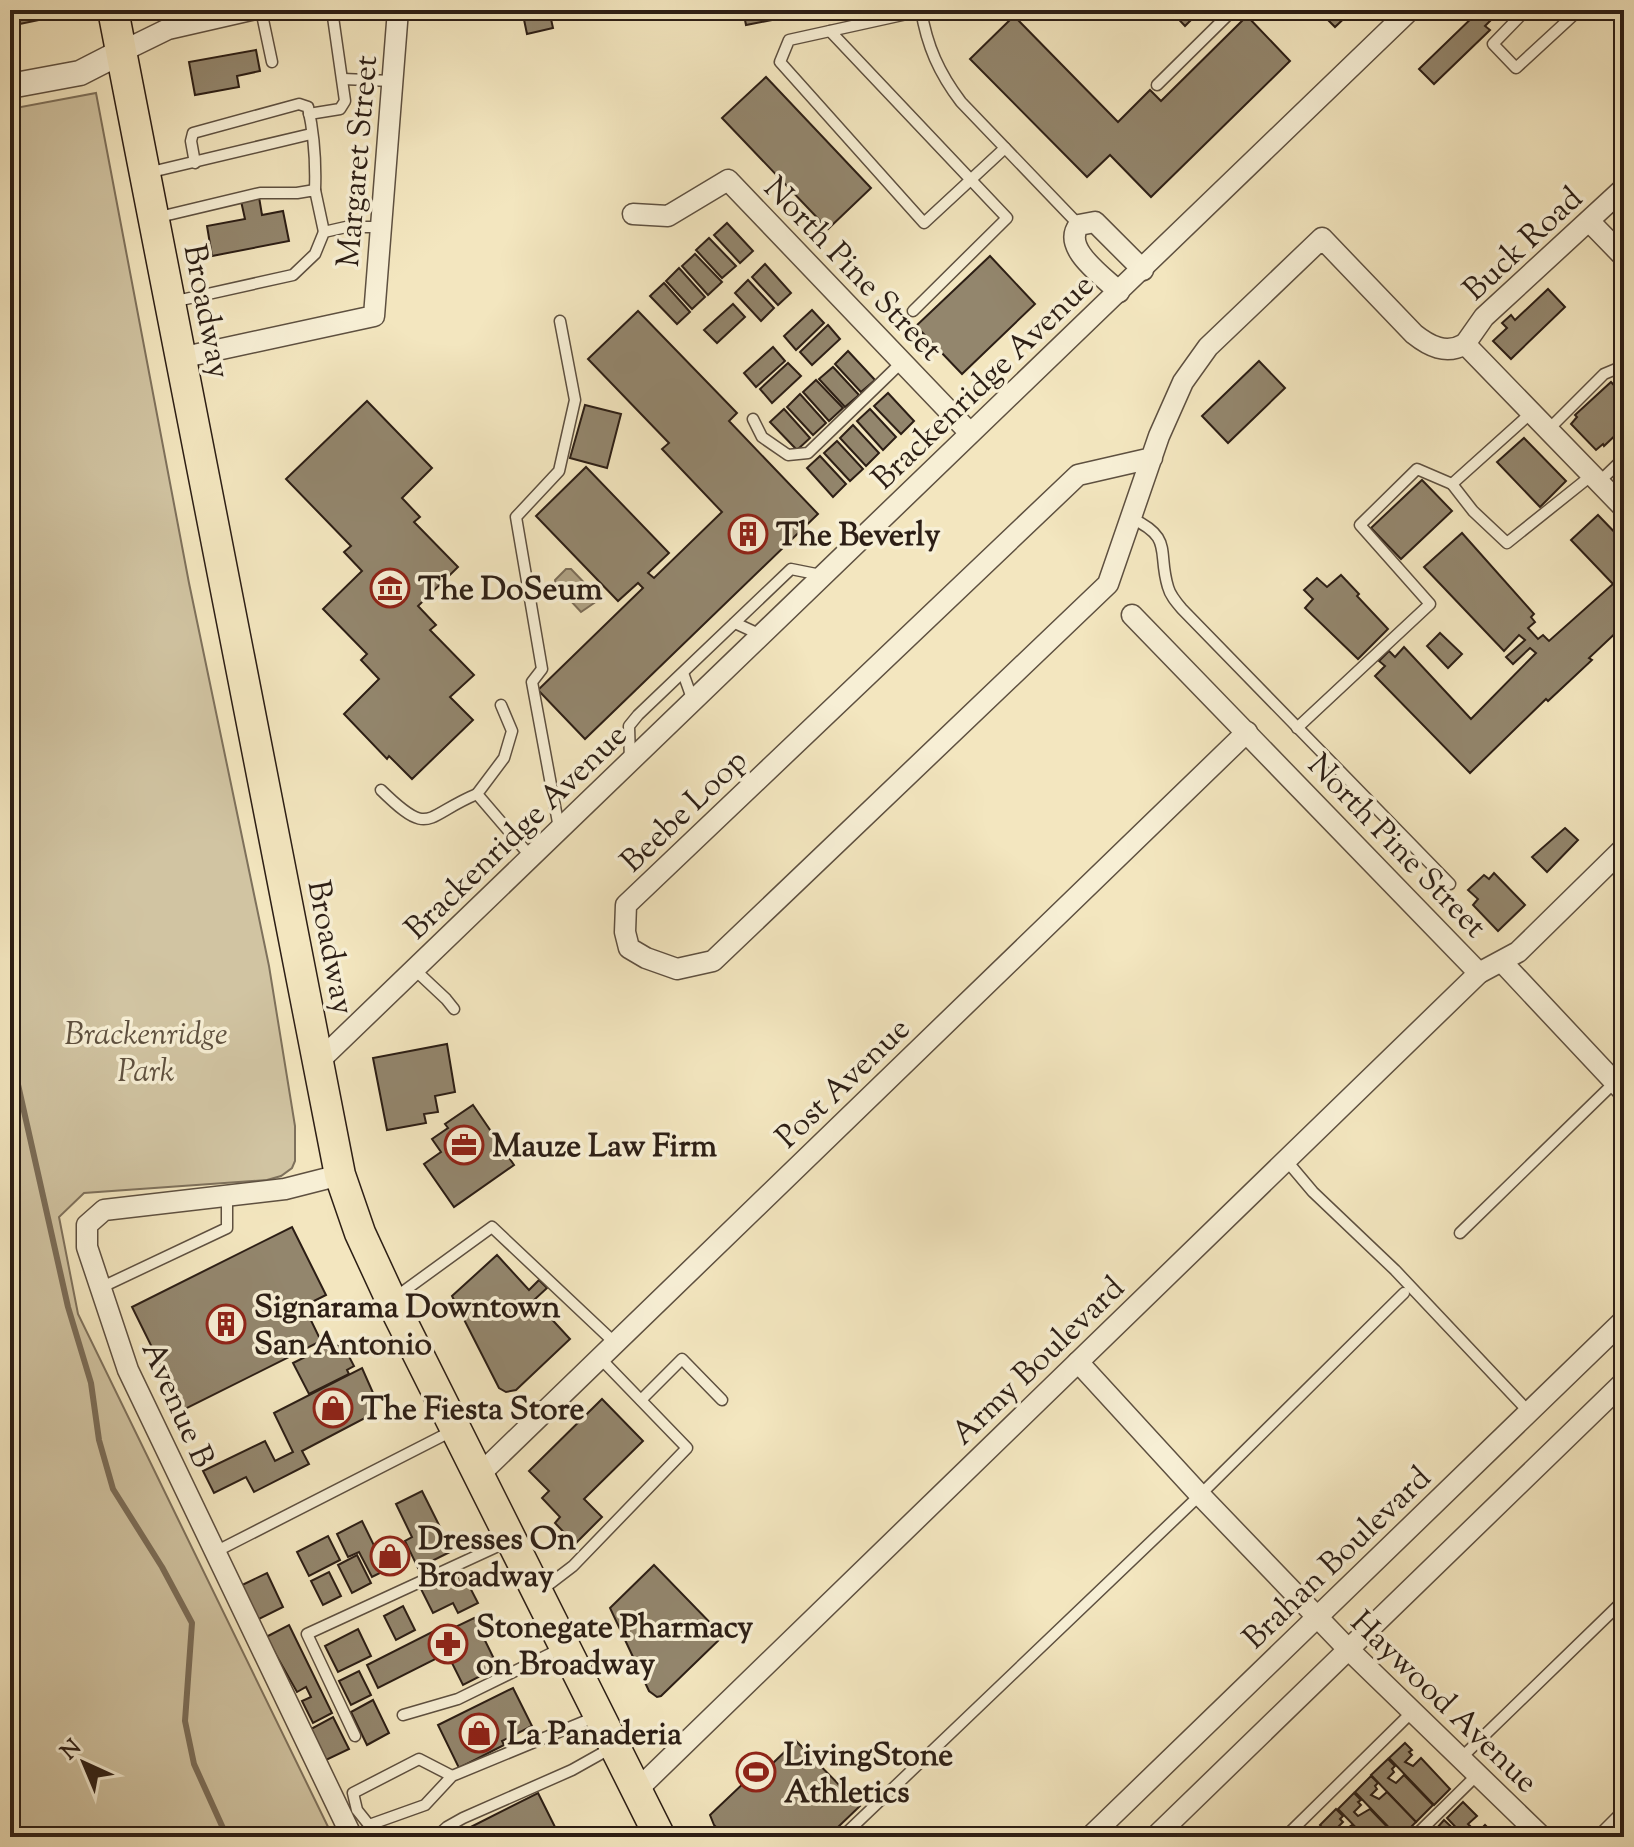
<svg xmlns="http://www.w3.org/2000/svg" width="1634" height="1847" font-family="'Sorts Mill Goudy',serif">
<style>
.green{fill:#d1c4a2;stroke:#7e715c;stroke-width:2}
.water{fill:#afa285;stroke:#7b6d58;stroke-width:2}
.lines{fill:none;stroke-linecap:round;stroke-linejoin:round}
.stream{stroke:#7b6d58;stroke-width:6}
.building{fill:#93866d;stroke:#2c1e15;stroke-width:2}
.service-casing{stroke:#5e5040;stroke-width:13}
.minor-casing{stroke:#5e5040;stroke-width:23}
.tertiary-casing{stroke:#5e5040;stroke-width:27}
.primary-casing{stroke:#2c1e15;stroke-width:33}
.service{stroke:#f7efd5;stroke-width:10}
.minor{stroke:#f7efd5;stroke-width:20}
.tertiary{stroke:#f7efd5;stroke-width:24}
.primary{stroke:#f3e6bf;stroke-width:30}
.labels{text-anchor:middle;stroke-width:7;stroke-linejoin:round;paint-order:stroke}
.street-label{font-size:32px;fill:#2c1e15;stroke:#f7efd5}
.poi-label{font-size:32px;font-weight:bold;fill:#2c1e15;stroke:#f7efd5;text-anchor:start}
.park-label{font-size:32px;font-style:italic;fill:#5e503f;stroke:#f7efd5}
</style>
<rect width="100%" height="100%" fill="#f3e6bf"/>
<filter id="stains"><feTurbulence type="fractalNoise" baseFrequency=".0025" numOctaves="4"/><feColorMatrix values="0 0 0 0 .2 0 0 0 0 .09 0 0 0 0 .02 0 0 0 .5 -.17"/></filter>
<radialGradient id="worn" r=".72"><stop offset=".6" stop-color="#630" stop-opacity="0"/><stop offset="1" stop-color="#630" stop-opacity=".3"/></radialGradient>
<!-- green -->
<path class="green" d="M96 93 189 583 269 966 295 1126V1161L292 1168 281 1176 267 1180 84 1193 59 1217 78 1314 333 1837H10V109Z"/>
<!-- water -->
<path class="water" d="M566 569H571L597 596V601L581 612 556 585 555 580Z"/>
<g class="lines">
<!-- stream -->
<path class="stream" d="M10 1049 68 1307 91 1383 99 1440 113 1489 162 1567 192 1623 185 1721 194 1764 227 1837"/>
</g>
<!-- building -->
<g class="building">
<path d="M10 10H37L39 20 10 26Z"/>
<path d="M522 10H549L553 28 527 34Z"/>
<path d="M743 10H823L746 25Z"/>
<path d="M1170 10H1201L1185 26Z"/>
<path d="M1318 10H1353L1335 27Z"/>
<path d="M1480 10H1501L1485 26 1490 30 1434 84 1419 69Z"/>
<path d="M1014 16 1118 122 1150 90 1161 101 1247 16 1290 61 1151 197 1110 155 1087 177 970 59Z"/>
<path d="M256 50 260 71 237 76 239 87 195 95 189 62Z"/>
<path d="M766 77 871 188 828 229 722 118Z"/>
<path d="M259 197 262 215 283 211 289 241 212 256 207 226 245 219 241 201Z"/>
<path d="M727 223 753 251 740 263 714 235Z"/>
<path d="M709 238 736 266 722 278 696 250Z"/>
<path d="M695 254 722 282 708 295 682 266Z"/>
<path d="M990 256 1035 304 962 374 916 326Z"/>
<path d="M765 264 791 293 778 305 752 277Z"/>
<path d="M679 268 705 297 692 309 666 281Z"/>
<path d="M748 280 774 308 761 321 735 293Z"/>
<path d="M664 283 690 312 677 324 650 296Z"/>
<path d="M1548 289 1565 307 1511 359 1493 341 1507 328 1502 323 1511 315 1515 320Z"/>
<path d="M733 304 745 317 717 343 704 330Z"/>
<path d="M812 310 824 323 796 350 784 336Z"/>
<path d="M638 311 737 413 729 421 818 514 585 739 538 690 643 588 638 583 618 601 536 516 586 467 669 553 648 573 654 578 722 512 662 449 669 443 588 359Z"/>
<path d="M828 325 840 339 812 365 800 352Z"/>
<path d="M773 347 785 361 756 387 744 373Z"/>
<path d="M848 351 875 380 861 392 835 364Z"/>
<path d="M1259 361 1285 388 1228 443 1202 416Z"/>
<path d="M788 363 801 376 772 403 760 389Z"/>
<path d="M833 367 859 395 845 407 819 379Z"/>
<path d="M816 380 843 408 829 421 803 392Z"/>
<path d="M1611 382 1624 396V427L1604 446 1603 444 1596 450 1571 424 1577 417 1575 415Z"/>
<path d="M888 393 914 421 901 434 874 406Z"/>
<path d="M800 394 826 423 813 435 787 407Z"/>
<path d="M367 401 432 468 402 498 420 517 414 522 458 567 418 606 436 625 430 630 474 675 450 697 473 720 412 779 389 756 387 759 344 714 379 679 361 660 367 654 323 609 362 571 344 552 351 546 286 479Z"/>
<path d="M585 405 621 414 607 468 570 458Z"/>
<path d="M784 409 810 438 797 450 770 422Z"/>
<path d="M870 409 896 437 883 450 857 421Z"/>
<path d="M853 425 879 453 866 466 840 438Z"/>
<path d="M1524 438 1566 481 1540 507 1497 462Z"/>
<path d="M837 441 863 469 850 481 824 453Z"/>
<path d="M820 456 846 484 833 497 807 468Z"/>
<path d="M1422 480 1452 511 1401 559 1371 528Z"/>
<path d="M1598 515 1624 542V625L1589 658 1592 660 1548 701 1546 699 1470 773 1375 676 1385 666 1379 661 1389 651 1395 657 1404 647 1471 719 1536 653 1530 648 1513 664 1506 657 1525 640 1519 635 1504 651 1424 567 1462 533 1534 614 1531 617 1535 622 1528 628 1538 639 1543 635 1549 641 1613 584 1571 540Z"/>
<path d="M1341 575 1359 594 1357 596 1388 629 1358 659 1305 608 1313 599 1304 590 1317 578 1327 587Z"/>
<path d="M1440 633 1462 654 1448 668 1427 646Z"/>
<path d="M1565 828 1578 840 1547 872 1532 857Z"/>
<path d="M1494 873 1525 905 1498 931 1473 905 1478 899 1468 890 1484 875 1489 879Z"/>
<path d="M447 1044 455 1092 435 1096 438 1112 424 1114 426 1123 387 1130 373 1058Z"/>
<path d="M473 1105 514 1165 454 1207 424 1164 441 1152 432 1139 448 1128 445 1124Z"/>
<path d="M292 1227 326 1295 304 1306 321 1341 183 1410 132 1307Z"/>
<path d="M497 1255 529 1290 539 1280 547 1288 534 1300 570 1339 516 1390 506 1392 499 1388 452 1296Z"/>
<path d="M333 1343 335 1347 342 1343 354 1366 347 1370 349 1374 309 1394 293 1363Z"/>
<path d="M362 1368 374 1395 371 1411 367 1417 302 1451 309 1464 254 1492 246 1477 214 1493 203 1471 265 1441 275 1461 293 1452 274 1413Z"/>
<path d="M602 1399 643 1441 584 1499 602 1517 575 1544 555 1523 560 1517 542 1498 549 1491 529 1471Z"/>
<path d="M422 1491 452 1551 418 1568 405 1541 412 1537 396 1504Z"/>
<path d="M362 1521 386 1570 372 1577 359 1552 348 1557 337 1534Z"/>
<path d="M328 1536 340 1560 309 1576 297 1552Z"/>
<path d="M357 1555 371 1583 352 1593 338 1565Z"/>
<path d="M654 1565 723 1636 661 1696 657 1697 649 1691 610 1608Z"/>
<path d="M329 1572 341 1596 323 1605 311 1581Z"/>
<path d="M267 1573 283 1607 257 1620 240 1586Z"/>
<path d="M463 1574 478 1603 458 1613 453 1603 433 1613 421 1589 443 1578 447 1586Z"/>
<path d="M403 1606 415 1630 396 1640 384 1616Z"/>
<path d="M474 1618 498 1667 463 1685 447 1653 378 1688 367 1665 438 1629 441 1634Z"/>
<path d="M289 1625 332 1713 313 1723 302 1701 311 1697 306 1687 297 1692 266 1637Z"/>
<path d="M358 1629 371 1656 338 1672 325 1646Z"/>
<path d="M359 1671 371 1695 351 1705 339 1681Z"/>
<path d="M513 1688 532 1726 502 1741 504 1745 459 1768 438 1725Z"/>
<path d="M373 1700 389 1733 367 1745 351 1712Z"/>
<path d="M333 1717 349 1749 326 1760 311 1729Z"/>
<path d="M796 1741 860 1806 837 1828 840 1831 834 1837H726L714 1825 710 1815 768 1760 772 1764Z"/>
<path d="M1405 1743 1412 1750 1409 1752 1412 1755 1405 1762 1413 1766 1421 1758 1450 1789 1434 1805 1389 1758Z"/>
<path d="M1388 1759 1395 1766 1392 1769 1394 1772 1388 1778 1396 1783 1404 1775 1433 1805 1416 1822 1371 1775Z"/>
<path d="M1371 1776 1378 1783 1375 1786 1377 1789 1371 1795 1379 1799 1387 1792 1416 1822 1401 1837H1398L1355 1792Z"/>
<path d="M538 1793 560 1837H451Z"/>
<path d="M1354 1793 1361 1800 1358 1802 1361 1805 1354 1812 1358 1816 1370 1809 1397 1837H1365L1338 1809Z"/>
<path d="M1463 1802 1477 1816 1468 1824 1477 1833 1485 1825 1497 1837H1465L1447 1818Z"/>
<path d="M1336 1809 1343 1816 1340 1819 1343 1822 1336 1829 1340 1833 1352 1825 1363 1837H1331L1320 1825Z"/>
<path d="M1444 1820 1458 1833 1454 1837H1429Z"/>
</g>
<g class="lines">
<defs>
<g id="service">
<path d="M261 10 272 62"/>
<path d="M921 10C927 46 939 73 961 102L1079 225"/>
<path d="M925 10 789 40 780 62 924 223 1005 148"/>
<path d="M1526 10 1493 44 1516 68 1579 10"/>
<path d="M830 31 1007 218 913 311"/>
<path d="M343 79 392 81"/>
<path d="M1157 85 1233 10"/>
<path d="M309 114 340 109 345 101 332 10"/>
<path d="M195 163 191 141 193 133 299 104 308 107C314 134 316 162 315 190"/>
<path d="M147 173 311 134"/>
<path d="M155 218 260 193H297L315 190 324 232"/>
<path d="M172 302 293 275 315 254 324 232 346 227H381"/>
<path d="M1531 413 1452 484 1473 511 1507 543 1592 475"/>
<path d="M753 419 762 437 788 455 808 453 903 361"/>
<path d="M1548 430 1604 374 1616 369 1624 370"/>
<path d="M1599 482 1624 458"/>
<path d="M1131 518C1174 538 1157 551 1168 587 1170 595 1176 602 1182 609L1450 884"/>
<path d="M735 623 761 635"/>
<path d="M683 673 693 701"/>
<path d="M501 705 512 731 504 758 477 794 531 857"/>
<path d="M1297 728 1430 604 1360 525 1417 469 1452 484"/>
<path d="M630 761 629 726 638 715 791 569 821 575"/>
<path d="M381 790C431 839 424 816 477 794"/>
<path d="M559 828 532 682 542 669 516 517 559 471 575 400 560 321"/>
<path d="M414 969 446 999 454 1009"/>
<path d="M1612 1079 1624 1068"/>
<path d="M1286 1160 1313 1192 1395 1270 1529 1412"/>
<path d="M1460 1233 1615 1082"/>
<path d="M100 1288 227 1228V1194"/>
<path d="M393 1299 492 1227 615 1343"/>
<path d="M641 1400 682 1359 722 1400"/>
<path d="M215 1552 452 1431"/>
<path d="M539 1592 573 1566 687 1448 600 1358"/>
<path d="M403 1715 458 1699 562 1648"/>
<path d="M355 1736 307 1634 509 1541"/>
<path d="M1460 1759 1624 1600"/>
<path d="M452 1776 419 1759 353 1793 357 1810 369 1825 425 1805 452 1776 595 1717"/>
<path d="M436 1837 447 1827 463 1818 572 1770 613 1747"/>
<path d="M842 1837 1200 1495 1404 1293"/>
<path d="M1285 1837 1412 1712"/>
<path d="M1414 1837 1477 1775"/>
</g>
<g id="minor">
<path d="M121 52 168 29 251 10"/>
<path d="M633 214 668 216 728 180 970 433"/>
<path d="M1589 221 1624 257"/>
<path d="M1119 292C1103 276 1061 248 1079 225L1095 222 1143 270"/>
<path d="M1465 344 1624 508"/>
<path d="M1465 344 1484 317 1624 188"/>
<path d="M180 358 374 316 398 10"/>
<path d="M1152 458 1078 475 626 905 625 932 629 948 646 958 677 969 713 961 1108 584 1159 436 1183 382 1208 347 1322 238 1414 334C1429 346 1446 355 1465 344"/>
<path d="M1132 615 1479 973"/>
<path d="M1503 963 1624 1092"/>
<path d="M318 1062 1410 10"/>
<path d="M340 1175 285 1189 104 1210 87 1225V1247L128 1370 352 1837"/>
<path d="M1078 1362 1200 1495 1347 1648 1542 1837"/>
<path d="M479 1475 1247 732"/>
<path d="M637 1790 1479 973 1518 952 1624 848"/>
<path d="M1090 1837 1624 1320"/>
<path d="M1155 1837 1624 1382"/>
</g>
<g id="tertiary">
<path d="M10 86 80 73 121 52"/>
<path d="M1607 1837 1624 1820"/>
</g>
<path id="primary" d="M113 10 340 1175 360 1233 391 1300 660 1837"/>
</defs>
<!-- service casing -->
<use href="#service" class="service-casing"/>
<!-- minor casing -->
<use href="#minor" class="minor-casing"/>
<!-- tertiary casing -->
<use href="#tertiary" class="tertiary-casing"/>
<!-- primary casing -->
<use href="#primary" class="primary-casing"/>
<!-- service -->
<use href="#service" class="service"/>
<!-- minor -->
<use href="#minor" class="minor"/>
<!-- tertiary -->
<use href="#tertiary" class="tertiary"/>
<!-- primary -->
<use href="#primary" class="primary"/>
</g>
<!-- icons -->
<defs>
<symbol id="building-ring" viewBox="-11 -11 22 22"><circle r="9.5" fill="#f7efd5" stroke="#8f2418" stroke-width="1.5"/><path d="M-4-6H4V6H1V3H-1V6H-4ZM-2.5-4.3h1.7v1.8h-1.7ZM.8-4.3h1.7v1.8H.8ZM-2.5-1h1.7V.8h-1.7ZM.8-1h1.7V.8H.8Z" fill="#8f2418"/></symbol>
<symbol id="museum-ring" viewBox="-11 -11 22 22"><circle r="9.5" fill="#f7efd5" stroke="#8f2418" stroke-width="1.5"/><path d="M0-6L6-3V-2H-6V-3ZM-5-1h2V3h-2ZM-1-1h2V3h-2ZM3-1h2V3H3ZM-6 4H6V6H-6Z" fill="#8f2418"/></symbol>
<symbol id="office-ring" viewBox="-11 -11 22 22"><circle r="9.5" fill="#f7efd5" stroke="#8f2418" stroke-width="1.5"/><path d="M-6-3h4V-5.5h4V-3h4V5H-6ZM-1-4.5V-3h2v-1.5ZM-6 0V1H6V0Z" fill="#8f2418"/></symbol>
<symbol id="shop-ring" viewBox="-11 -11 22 22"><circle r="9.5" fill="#f7efd5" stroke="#8f2418" stroke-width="1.5"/><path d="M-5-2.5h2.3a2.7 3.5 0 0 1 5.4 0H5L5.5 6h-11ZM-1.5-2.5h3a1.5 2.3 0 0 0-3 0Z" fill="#8f2418"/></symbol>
<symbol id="pharmacy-ring" viewBox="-11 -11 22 22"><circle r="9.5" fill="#f7efd5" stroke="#8f2418" stroke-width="1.5"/><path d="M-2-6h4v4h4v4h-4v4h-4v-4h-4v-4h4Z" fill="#8f2418"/></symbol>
<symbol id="stadium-ring" viewBox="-11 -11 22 22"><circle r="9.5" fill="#f7efd5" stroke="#8f2418" stroke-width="1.5"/><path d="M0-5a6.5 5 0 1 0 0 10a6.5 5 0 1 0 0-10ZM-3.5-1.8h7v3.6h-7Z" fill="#8f2418"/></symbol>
</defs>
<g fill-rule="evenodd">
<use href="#building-ring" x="726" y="512" width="44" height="44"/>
<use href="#museum-ring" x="368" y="566" width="44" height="44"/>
<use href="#office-ring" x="442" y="1123" width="44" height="44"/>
<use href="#building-ring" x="204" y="1302" width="44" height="44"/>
<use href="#shop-ring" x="311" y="1386" width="44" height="44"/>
<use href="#shop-ring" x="368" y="1534" width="44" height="44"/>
<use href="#pharmacy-ring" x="426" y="1622" width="44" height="44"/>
<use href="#shop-ring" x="457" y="1711" width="44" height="44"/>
<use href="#stadium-ring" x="734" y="1750" width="44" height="44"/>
</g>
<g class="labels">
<!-- street labels -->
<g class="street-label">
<text transform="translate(356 161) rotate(-85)" y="11">Margaret Street</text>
<text transform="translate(1522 243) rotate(-43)" y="11">Buck Road</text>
<text transform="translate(854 268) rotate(46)" y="11">North Pine Street</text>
<text transform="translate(208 311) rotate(79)" y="11">Broadway</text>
<text transform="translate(982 381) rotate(-44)" y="11">Brackenridge Avenue</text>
<text transform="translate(683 810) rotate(-44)" y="11">Beebe Loop</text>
<text transform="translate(515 831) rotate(-44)" y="11">Brackenridge Avenue</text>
<text transform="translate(1398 845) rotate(46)" y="11">North Pine Street</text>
<text transform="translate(332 947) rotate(79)" y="11">Broadway</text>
<text transform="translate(842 1082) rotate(-44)" y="11">Post Avenue</text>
<text transform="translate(1037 1360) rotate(-44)" y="11">Army Boulevard</text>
<text transform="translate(179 1404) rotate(66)" y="11">Avenue B</text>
<text transform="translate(1336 1557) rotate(-44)" y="11">Brahan Boulevard</text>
<text transform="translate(1445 1701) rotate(44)" y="11">Haywood Avenue</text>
</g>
<!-- poi labels -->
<g class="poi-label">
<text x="776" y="545">The Beverly</text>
<text x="418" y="599">The DoSeum</text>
<text x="492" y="1156">Mauze Law Firm</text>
<text x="254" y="1317">Signarama Downtown<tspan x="254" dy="37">San Antonio</tspan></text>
<text x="361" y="1419">The Fiesta Store</text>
<text x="418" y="1549">Dresses On<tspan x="418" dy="37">Broadway</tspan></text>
<text x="476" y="1637">Stonegate Pharmacy<tspan x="476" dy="37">on Broadway</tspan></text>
<text x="507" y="1744">La Panaderia</text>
<text x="784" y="1765">LivingStone<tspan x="784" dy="37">Athletics</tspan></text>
</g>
<!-- park labels -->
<g class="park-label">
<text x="146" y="1044">Brackenridge<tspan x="146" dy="37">Park</tspan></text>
</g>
</g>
<!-- margin -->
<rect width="1634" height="1847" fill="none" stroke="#f3e6bf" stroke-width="40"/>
<rect x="12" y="12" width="1610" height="1823" fill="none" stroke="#2c1e15" stroke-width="4"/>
<rect x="20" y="20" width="1594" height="1807" fill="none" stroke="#2c1e15" stroke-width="2"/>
<!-- north arrow -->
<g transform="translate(84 1763) rotate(316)" stroke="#f7efd5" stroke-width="6" paint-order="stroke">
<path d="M0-6L14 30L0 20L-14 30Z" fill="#2c1e15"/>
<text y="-12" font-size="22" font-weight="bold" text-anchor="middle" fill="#2c1e15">N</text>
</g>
<rect width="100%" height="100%" filter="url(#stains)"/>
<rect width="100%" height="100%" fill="url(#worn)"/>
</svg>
